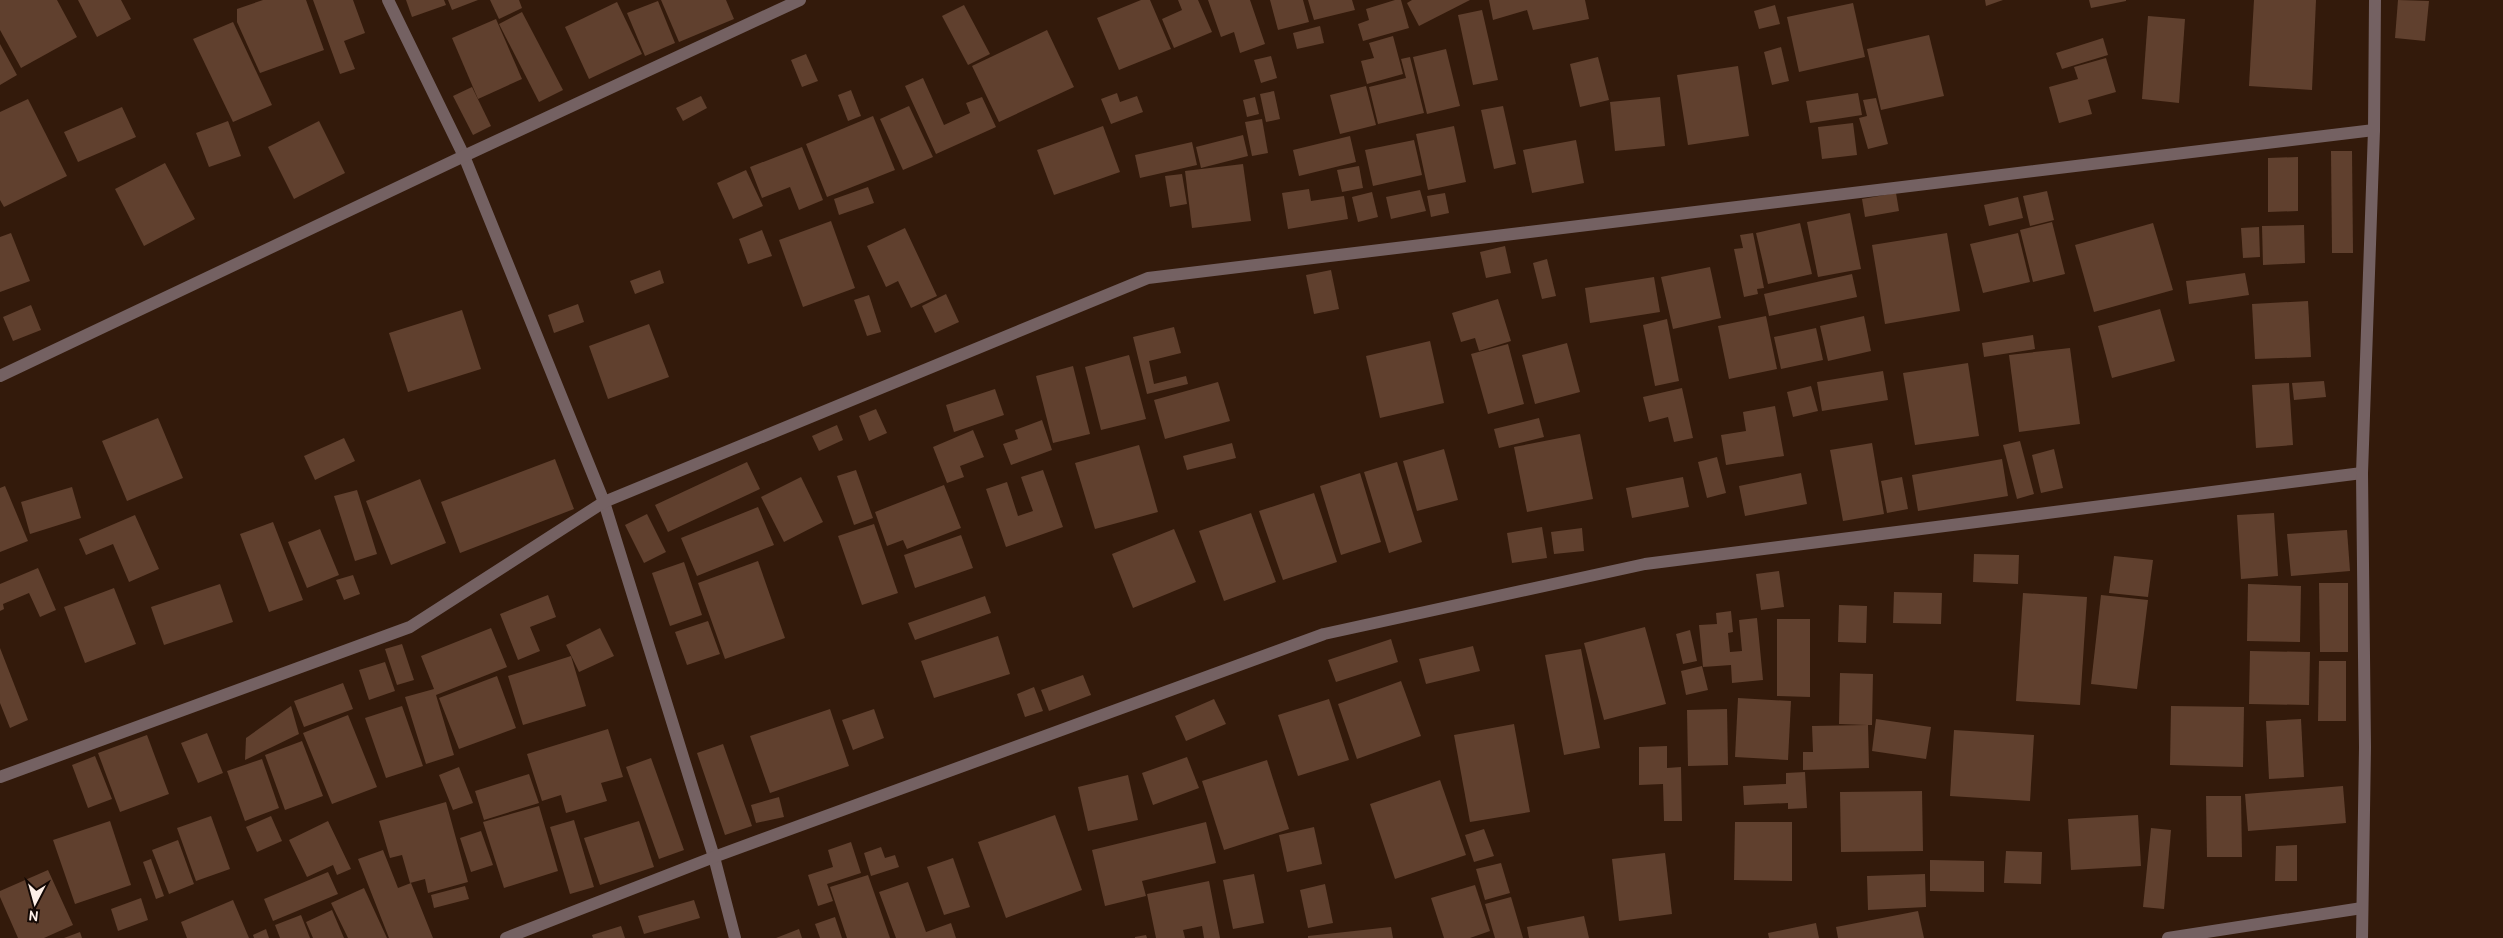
<svg xmlns="http://www.w3.org/2000/svg" width="2503" height="938" font-family="Cabin,sans-serif">
<style>
.building{fill:#60402e}
.lines{fill:none;stroke-linecap:round;stroke-linejoin:round}
.street{stroke:#746162;stroke-width:12}
</style>
<rect width="100%" height="100%" fill="#331a0b"/>
<!-- building -->
<g class="building">
<path d="M0 0H57L77 37 21 68 0 30Z"/>
<path d="M78 0H121L131 19 97 37Z"/>
<path d="M263 0H306L324 50 260 73 237 22V9Z"/>
<path d="M313 0H353L365 33 344 41 355 69 340 74Z"/>
<path d="M406 0H444L446 5 412 17Z"/>
<path d="M448 0H478L452 10Z"/>
<path d="M490 0H519L522 8 499 19Z"/>
<path d="M661 0H726L734 19 679 42Z"/>
<path d="M1141 0H1150L1171 49 1119 70 1097 18Z"/>
<path d="M1178 0H1198L1212 32 1174 48 1162 19 1182 10Z"/>
<path d="M1208 0H1250L1265 44 1240 53 1234 32 1221 37Z"/>
<path d="M1270 0H1303L1309 22 1278 30Z"/>
<path d="M1308 0H1352L1355 10 1314 20Z"/>
<path d="M1395 0H1401L1409 28 1363 41 1358 24 1369 20 1366 9Z"/>
<path d="M1412 0H1470L1419 26 1407 3Z"/>
<path d="M1489 0H1585L1589 19 1533 30 1527 10 1493 20Z"/>
<path d="M1985 0H2003L1986 6Z"/>
<path d="M2089 0H2126V1L2091 8Z"/>
<path d="M2254 0H2316L2312 90 2249 86Z"/>
<path d="M2398 0 2429 1 2425 41 2395 38Z"/>
<path d="M658 1 675 43 645 56 627 13Z"/>
<path d="M617 2 642 54 589 79 565 27Z"/>
<path d="M1853 3 1865 57 1799 72 1787 17Z"/>
<path d="M964 5 990 54 968 65 942 16Z"/>
<path d="M1775 5 1780 24 1759 29 1754 11Z"/>
<path d="M1482 10 1498 80 1473 85 1458 15Z"/>
<path d="M522 12 563 90 539 102 499 24Z"/>
<path d="M2148 16 2185 19 2179 103 2142 99Z"/>
<path d="M496 19 522 79 478 99 452 38Z"/>
<path d="M233 22 272 105 233 122 193 39Z"/>
<path d="M1320 26 1324 43 1297 49 1293 33Z"/>
<path d="M1047 30 1074 87 999 122 972 66Z"/>
<path d="M1929 35 1944 96 1881 110 1867 49Z"/>
<path d="M1393 36 1403 74 1367 84 1361 61 1374 58 1369 43Z"/>
<path d="M2103 38 2108 55 2062 69 2056 53Z"/>
<path d="M0 44 17 75 0 85Z"/>
<path d="M1781 47 1789 81 1772 85 1764 52Z"/>
<path d="M1446 49 1460 106 1427 114 1413 57Z"/>
<path d="M806 54 818 81 802 87 791 60Z"/>
<path d="M1271 56 1277 78 1261 83 1254 60Z"/>
<path d="M1410 57 1424 113 1378 124 1369 87 1406 78 1401 59Z"/>
<path d="M1598 57 1609 100 1580 107 1570 64Z"/>
<path d="M2106 58 2116 92 2088 100 2092 114 2059 123 2049 87 2078 79 2074 67Z"/>
<path d="M1738 66 1749 136 1688 145 1677 75Z"/>
<path d="M923 78 944 125 970 113 966 103 982 97 996 127 936 154 905 86Z"/>
<path d="M1366 86 1376 125 1340 134 1330 95Z"/>
<path d="M472 87 491 126 473 135 453 96Z"/>
<path d="M851 90 861 116 848 121 838 95Z"/>
<path d="M1274 91 1280 119 1266 122 1260 94Z"/>
<path d="M1117 93 1120 102 1137 96 1143 112 1111 124 1101 99Z"/>
<path d="M1858 93 1862 115 1810 123 1806 101Z"/>
<path d="M701 96 707 108 683 121 676 108Z"/>
<path d="M1255 97 1259 114 1247 117 1243 100Z"/>
<path d="M1660 97 1665 146 1615 151 1610 102Z"/>
<path d="M1876 98 1888 144 1868 149 1859 118 1867 116 1863 100Z"/>
<path d="M28 99 67 176 4 207 0 200V112Z"/>
<path d="M909 106 933 157 903 170 880 119Z"/>
<path d="M1503 106 1516 164 1494 169 1481 110Z"/>
<path d="M122 107 136 137 78 162 64 132Z"/>
<path d="M873 116 895 170 827 197 806 144Z"/>
<path d="M1262 119 1268 153 1252 156 1245 122Z"/>
<path d="M228 121 241 156 209 167 196 133Z"/>
<path d="M319 121 345 173 294 199 268 147Z"/>
<path d="M1853 123 1857 155 1822 159 1818 127Z"/>
<path d="M1103 126 1120 172 1054 195 1037 150Z"/>
<path d="M1454 126 1466 182 1428 190 1416 134Z"/>
<path d="M1243 135 1248 156 1201 168 1196 147Z"/>
<path d="M1350 136 1356 162 1299 176 1293 150Z"/>
<path d="M1414 140 1422 175 1373 186 1365 150Z"/>
<path d="M1576 140 1584 183 1532 193 1523 150Z"/>
<path d="M1192 142 1197 165 1140 178 1135 155Z"/>
<path d="M802 147 823 200 799 210 790 187 762 198 750 167Z"/>
<path d="M2331 151H2352L2353 253H2332Z"/>
<path d="M2298 157V211L2268 212V158Z"/>
<path d="M165 163 195 219 144 246 115 189Z"/>
<path d="M1243 164 1251 221 1192 228 1185 171Z"/>
<path d="M1359 166 1363 188 1342 192 1337 170Z"/>
<path d="M746 170 763 206 733 219 717 183Z"/>
<path d="M1182 174 1187 204 1170 207 1165 176Z"/>
<path d="M868 187 874 203 839 215 834 199Z"/>
<path d="M1309 189 1311 201 1344 196 1348 219 1288 229 1282 193Z"/>
<path d="M1420 190 1426 211 1391 219 1386 197Z"/>
<path d="M2047 191 2054 220 2030 226 2023 196Z"/>
<path d="M1372 192 1378 217 1358 222 1352 197Z"/>
<path d="M1445 193 1449 213 1431 217 1427 196Z"/>
<path d="M1896 193 1899 211 1865 217 1862 199Z"/>
<path d="M2018 197 2023 218 1989 226 1984 205Z"/>
<path d="M1850 213 1861 269 1818 277 1807 222Z"/>
<path d="M831 221 855 288 803 307 779 240Z"/>
<path d="M2052 222 2065 274 2033 282 2020 230Z"/>
<path d="M1800 223 1812 274 1768 284 1756 233Z"/>
<path d="M2153 223 2173 290 2094 312 2075 245Z"/>
<path d="M2304 225 2305 263 2263 265 2262 226Z"/>
<path d="M2259 227 2260 257 2243 258 2241 228Z"/>
<path d="M905 228 937 296 911 308 898 281 886 287 867 246Z"/>
<path d="M762 230 772 256 748 264 739 239Z"/>
<path d="M11 233 30 281 0 292V237Z"/>
<path d="M1753 233 1764 288 1757 289 1758 294 1744 297 1734 249 1743 248 1740 235Z"/>
<path d="M1947 233 1960 311 1885 324 1872 245Z"/>
<path d="M2018 233 2030 282 1983 293 1970 244Z"/>
<path d="M1505 246 1511 273 1486 278 1480 252Z"/>
<path d="M1547 259 1556 296 1542 299 1533 263Z"/>
<path d="M1710 267 1721 318 1673 329 1661 277Z"/>
<path d="M660 270 664 283 635 294 630 281Z"/>
<path d="M1331 270 1339 309 1314 314 1306 275Z"/>
<path d="M2245 273 2249 295 2189 304 2186 281Z"/>
<path d="M1852 274 1857 297 1769 316 1764 294Z"/>
<path d="M1654 277 1660 312 1590 323 1585 288Z"/>
<path d="M946 294 959 322 935 333 922 306Z"/>
<path d="M869 295 881 332 867 336 854 300Z"/>
<path d="M1498 299 1511 341 1479 351 1475 338 1461 342 1452 313Z"/>
<path d="M2308 301 2311 357 2255 359 2252 304Z"/>
<path d="M578 304 584 322 554 333 548 315Z"/>
<path d="M31 305 41 330 13 341 3 317Z"/>
<path d="M2160 309 2175 361 2112 378 2098 326Z"/>
<path d="M462 310 481 369 408 392 389 333Z"/>
<path d="M1766 316 1777 369 1729 379 1718 326Z"/>
<path d="M1864 316 1871 351 1828 361 1820 326Z"/>
<path d="M1667 319 1679 381 1655 386 1643 325Z"/>
<path d="M649 324 669 377 608 399 589 346Z"/>
<path d="M1174 327 1181 353 1149 361 1154 384 1186 376 1188 384 1147 394 1133 337Z"/>
<path d="M1816 328 1823 360 1781 369 1774 337Z"/>
<path d="M2033 335 2035 349 1984 357 1982 343Z"/>
<path d="M1430 341 1444 403 1380 418 1366 356Z"/>
<path d="M1567 343 1580 392 1535 404 1522 355Z"/>
<path d="M1508 344 1524 404 1488 414 1471 354Z"/>
<path d="M2070 348 2080 424 2019 432 2009 355Z"/>
<path d="M1129 355 1146 419 1101 430 1085 367Z"/>
<path d="M1968 363 1979 436 1915 445 1903 373Z"/>
<path d="M1073 366 1090 434 1053 443 1036 376Z"/>
<path d="M1883 371 1888 400 1822 411 1817 382Z"/>
<path d="M2324 381 2326 397 2294 400 2292 383Z"/>
<path d="M1218 382 1230 421 1165 439 1154 400Z"/>
<path d="M2289 383 2293 445 2256 448 2252 385Z"/>
<path d="M1811 386 1818 411 1793 417 1787 392Z"/>
<path d="M1682 388 1693 438 1674 442 1668 417 1649 422 1643 397Z"/>
<path d="M995 389 1004 415 954 432 946 405Z"/>
<path d="M1775 406 1784 456 1726 465 1721 435 1746 431 1743 412Z"/>
<path d="M876 409 887 433 869 441 859 416Z"/>
<path d="M158 418 183 478 127 501 102 441Z"/>
<path d="M1539 418 1544 437 1499 448 1494 429Z"/>
<path d="M1042 420 1052 450 1011 465 1003 444 1018 439 1015 430Z"/>
<path d="M837 425 843 440 819 451 812 436Z"/>
<path d="M973 430 984 457 960 466 964 477 947 483 933 447Z"/>
<path d="M1580 434 1593 499 1527 512 1514 447Z"/>
<path d="M344 438 355 461 315 480 304 456Z"/>
<path d="M2020 441 2034 494 2017 499 2003 445Z"/>
<path d="M1232 443 1236 458 1187 470 1183 456Z"/>
<path d="M1872 443 1884 514 1843 521 1830 450Z"/>
<path d="M1139 445 1158 512 1095 529 1075 463Z"/>
<path d="M1444 449 1458 500 1417 511 1403 461Z"/>
<path d="M2054 449 2063 488 2041 493 2032 455Z"/>
<path d="M1717 457 1726 493 1707 498 1698 462Z"/>
<path d="M555 459 574 509 460 553 441 502Z"/>
<path d="M2002 459 2008 496 1918 511 1912 475Z"/>
<path d="M747 462 760 489 668 532 655 505Z"/>
<path d="M1397 462 1422 542 1389 553 1364 472Z"/>
<path d="M856 470 873 518 854 525 837 476Z"/>
<path d="M1043 470 1063 527 1006 547 986 489 1007 482 1018 516 1033 511 1021 477Z"/>
<path d="M1360 473 1381 542 1341 555 1320 486Z"/>
<path d="M1801 473 1807 504 1745 516 1739 486Z"/>
<path d="M801 477 823 522 784 542 761 497Z"/>
<path d="M1683 477 1689 507 1632 518 1626 488Z"/>
<path d="M1902 477 1908 509 1887 513 1881 481Z"/>
<path d="M420 479 446 543 391 565 366 501Z"/>
<path d="M944 485 961 528 907 549 903 540 887 546 875 512Z"/>
<path d="M5 486 28 541 0 552V488Z"/>
<path d="M72 487 81 518 30 534 21 502Z"/>
<path d="M357 490 377 554 355 561 334 496Z"/>
<path d="M1314 493 1337 562 1283 580 1259 511Z"/>
<path d="M758 507 774 545 697 576 681 538Z"/>
<path d="M1251 513 1276 582 1224 601 1199 531Z"/>
<path d="M2274 513 2278 576 2241 579 2237 515Z"/>
<path d="M647 514 666 552 644 563 625 525Z"/>
<path d="M135 515 159 569 129 582 113 544 86 555 79 539Z"/>
<path d="M273 522 303 600 269 612 240 534Z"/>
<path d="M874 524 898 593 862 605 838 536Z"/>
<path d="M1542 527 1547 558 1512 563 1507 533Z"/>
<path d="M1582 528 1584 551 1554 554 1551 532Z"/>
<path d="M320 529 339 575 307 588 288 542Z"/>
<path d="M1174 529 1196 582 1133 608 1112 554Z"/>
<path d="M2347 530 2350 571 2291 576 2287 534Z"/>
<path d="M961 535 973 568 915 588 904 555Z"/>
<path d="M1974 554 2019 555 2018 584 1973 582Z"/>
<path d="M2114 556 2153 560 2148 597 2109 593Z"/>
<path d="M758 561 785 638 725 659 698 583Z"/>
<path d="M684 562 702 615 670 626 652 573Z"/>
<path d="M38 568 56 610 40 617 29 593 3 604 4 609 0 611V584Z"/>
<path d="M1779 571 1784 607 1761 610 1756 574Z"/>
<path d="M353 575 360 594 344 600 336 580Z"/>
<path d="M2319 583H2348V652H2320Z"/>
<path d="M220 584 233 622 164 645 151 607Z"/>
<path d="M2248 584 2301 586 2300 642 2247 641Z"/>
<path d="M114 588 136 644 85 663 64 607Z"/>
<path d="M1894 592 1942 593 1941 624 1893 623Z"/>
<path d="M2023 593 2087 597 2080 705 2016 701Z"/>
<path d="M548 595 556 617 530 627 540 651 518 660 500 614Z"/>
<path d="M2101 595 2148 600 2137 689 2091 684Z"/>
<path d="M985 596 991 613 915 640 908 623Z"/>
<path d="M1839 605 1867 606 1866 643 1838 642Z"/>
<path d="M1731 611 1733 632 1728 633 1730 652 1742 651 1739 620 1757 618 1763 680 1732 683 1731 665 1703 667 1699 625 1717 624 1716 613Z"/>
<path d="M1777 619H1810V697L1777 696Z"/>
<path d="M708 621 720 654 687 665 675 632Z"/>
<path d="M1645 627 1666 704 1604 720 1584 643Z"/>
<path d="M491 628 507 667 436 695 454 755 426 764 405 697 434 689 421 656Z"/>
<path d="M600 628 614 656 579 672 566 645Z"/>
<path d="M1690 630 1697 661 1683 664 1676 634Z"/>
<path d="M998 636 1010 674 934 698 921 661Z"/>
<path d="M1391 639 1398 662 1336 682 1328 660Z"/>
<path d="M402 644 414 680 397 685 385 649Z"/>
<path d="M1473 646 1480 671 1426 684 1419 659Z"/>
<path d="M0 648 28 720 10 728 0 703Z"/>
<path d="M1581 649 1600 748 1564 755 1545 655Z"/>
<path d="M2250 651 2310 652 2309 705 2249 704Z"/>
<path d="M571 656 586 706 523 725 508 676Z"/>
<path d="M2319 661H2346V721H2318Z"/>
<path d="M385 662 395 691 369 700 359 670Z"/>
<path d="M1702 666 1708 690 1686 695 1681 671Z"/>
<path d="M1840 673 1873 674 1872 725H1868L1869 768 1803 770V752H1813L1812 726 1867 725 1839 724Z"/>
<path d="M1083 675 1091 695 1049 711 1041 690Z"/>
<path d="M497 676 516 728 459 749 439 698Z"/>
<path d="M1401 681 1421 736 1357 759 1338 704Z"/>
<path d="M343 683 353 709 304 727 294 701Z"/>
<path d="M1034 687 1043 711 1025 717 1017 694Z"/>
<path d="M1738 698 1791 701 1788 760 1735 757Z"/>
<path d="M1214 699 1226 724 1186 741 1175 716Z"/>
<path d="M1329 699 1349 760 1298 776 1278 715Z"/>
<path d="M291 706 299 734 245 760 246 738Z"/>
<path d="M402 706 423 766 386 778 365 718Z"/>
<path d="M2171 706 2244 707 2243 767 2170 765Z"/>
<path d="M830 709 849 766 770 793 750 736Z"/>
<path d="M874 709 884 738 853 750 842 720Z"/>
<path d="M1727 709 1728 765 1688 766 1687 710Z"/>
<path d="M348 715 377 787 332 804 303 733Z"/>
<path d="M1876 719 1931 727 1926 759 1872 751Z"/>
<path d="M2301 719 2304 777 2269 779 2266 721Z"/>
<path d="M1514 724 1530 812 1470 822 1454 735Z"/>
<path d="M608 729 623 777 601 783 607 801 566 813 561 795 542 801 527 754Z"/>
<path d="M1954 730 2034 735 2030 801 1950 796Z"/>
<path d="M207 733 223 773 198 783 181 743Z"/>
<path d="M147 735 169 794 120 812 98 753Z"/>
<path d="M302 741 323 796 285 810 265 755Z"/>
<path d="M723 744 752 826 725 835 697 753Z"/>
<path d="M1667 746V768L1681 767 1682 821H1664L1663 784 1639 785V747Z"/>
<path d="M95 756 112 799 88 808 72 765Z"/>
<path d="M1187 757 1199 788 1153 805 1142 773Z"/>
<path d="M651 758 684 850 659 859 626 767Z"/>
<path d="M262 759 279 808 245 821 227 771Z"/>
<path d="M1267 760 1289 829 1224 850 1202 781Z"/>
<path d="M459 767 473 803 453 810 439 775Z"/>
<path d="M1805 772 1807 808 1788 809V803L1744 805 1743 786 1786 784V773Z"/>
<path d="M529 774 539 803 484 820 475 791Z"/>
<path d="M1128 775 1138 820 1088 831 1078 787Z"/>
<path d="M1440 780 1466 855 1395 879 1370 804Z"/>
<path d="M2343 786 2346 823 2248 831 2245 794Z"/>
<path d="M1922 791 1923 851 1841 852 1840 792Z"/>
<path d="M2206 796H2241L2242 857H2207Z"/>
<path d="M779 797 784 817 756 823 751 805Z"/>
<path d="M446 802 468 882 428 893 425 879 410 883 402 855 390 858 379 821Z"/>
<path d="M539 806 558 871 504 888 483 822Z"/>
<path d="M1055 815 1082 890 1006 918 978 842Z"/>
<path d="M2138 815 2141 866 2071 870 2068 819Z"/>
<path d="M211 816 230 869 196 881 177 828Z"/>
<path d="M271 816 282 841 257 852 246 827Z"/>
<path d="M574 820 594 887 570 894 550 827Z"/>
<path d="M110 821 131 885 75 904 53 840Z"/>
<path d="M328 821 351 869 337 875 333 865 307 877 289 840Z"/>
<path d="M639 821 654 867 600 885 584 838Z"/>
<path d="M1206 822 1216 863 1142 881 1146 896 1105 906 1092 850Z"/>
<path d="M1735 822H1792V881L1734 880Z"/>
<path d="M1314 827 1322 864 1287 872 1279 835Z"/>
<path d="M2151 828 2171 830 2164 909 2143 907Z"/>
<path d="M1484 829 1494 856 1474 862 1465 835Z"/>
<path d="M481 831 493 865 471 872 460 838Z"/>
<path d="M178 840 194 884 169 894 152 850Z"/>
<path d="M851 842 861 873 827 884 833 901 818 906 808 875 833 867 828 850Z"/>
<path d="M2297 845V881H2275L2276 846Z"/>
<path d="M881 847 885 858 895 855 899 867 871 876 864 853Z"/>
<path d="M383 850 398 888 411 883 433 938H389L358 859Z"/>
<path d="M2006 851 2042 852 2041 884 2004 883Z"/>
<path d="M1665 853 1672 914 1619 921 1612 859Z"/>
<path d="M953 858 970 907 944 915 927 867Z"/>
<path d="M151 859 164 896 156 899 143 862Z"/>
<path d="M1930 860 1984 861V892L1930 891Z"/>
<path d="M1501 863 1510 893 1485 900 1476 869Z"/>
<path d="M48 870 73 925 44 938H18L0 897V891Z"/>
<path d="M328 872 338 894 273 921 264 899Z"/>
<path d="M1254 874 1264 923 1233 929 1223 880Z"/>
<path d="M1925 874 1926 907 1868 910 1867 876Z"/>
<path d="M868 875 890 938H847L830 887Z"/>
<path d="M1209 881 1220 938H1204L1202 926 1183 930 1185 938H1156L1147 894Z"/>
<path d="M908 882 926 932 951 923 956 938H896L879 892Z"/>
<path d="M1325 884 1333 923 1308 928 1300 890Z"/>
<path d="M1475 885 1490 931 1470 938H1444L1431 898Z"/>
<path d="M465 886 469 899 434 908 431 895Z"/>
<path d="M364 888 387 938H348L331 903Z"/>
<path d="M1511 897 1523 938H1495L1485 904Z"/>
<path d="M141 898 148 920 118 931 111 909Z"/>
<path d="M233 900 249 938H187L181 922Z"/>
<path d="M694 900 700 918 644 934 638 916Z"/>
<path d="M332 910 344 938H313L306 922Z"/>
<path d="M1918 911 1924 938H1838L1836 927Z"/>
<path d="M301 915 310 938H280L275 925Z"/>
<path d="M1584 916 1589 938H1529L1527 927Z"/>
<path d="M835 917 842 938H820L815 924Z"/>
<path d="M1816 923 1819 938H1769L1768 933Z"/>
<path d="M621 926 625 938H593L592 935Z"/>
<path d="M1391 927 1393 938H1308V936Z"/>
<path d="M266 929 269 938H254L253 935Z"/>
<path d="M799 929 802 938H776Z"/>
<path d="M80 932 82 938H64Z"/>
<path d="M1146 935 1147 938H1135V937Z"/>
</g>
<g class="lines">
<!-- street -->
<g class="street">
<path d="M388 0 464 156 604 502 714 857 735 938"/>
<path d="M0 376 464 156 800 0"/>
<path d="M0 777 410 627 604 502 1148 278 2374 130"/>
<path d="M506 938 714 857 1324 634 1645 564 2362 473"/>
<path d="M2168 938 2362 908"/>
<path d="M2362 938 2365 747 2362 473 2374 130 2375 0"/>
</g>
</g>
<!-- north arrow -->
<g transform="translate(35 903) rotate(186)" stroke="#130804" stroke-width="4" paint-order="stroke">
<path d="M0-4L9 19L0 12L-9 19Z" fill="#fef0e8"/>
<text y="-8" font-size="14" font-weight="bold" text-anchor="middle" fill="#fef0e8">N</text>
</g>
</svg>
